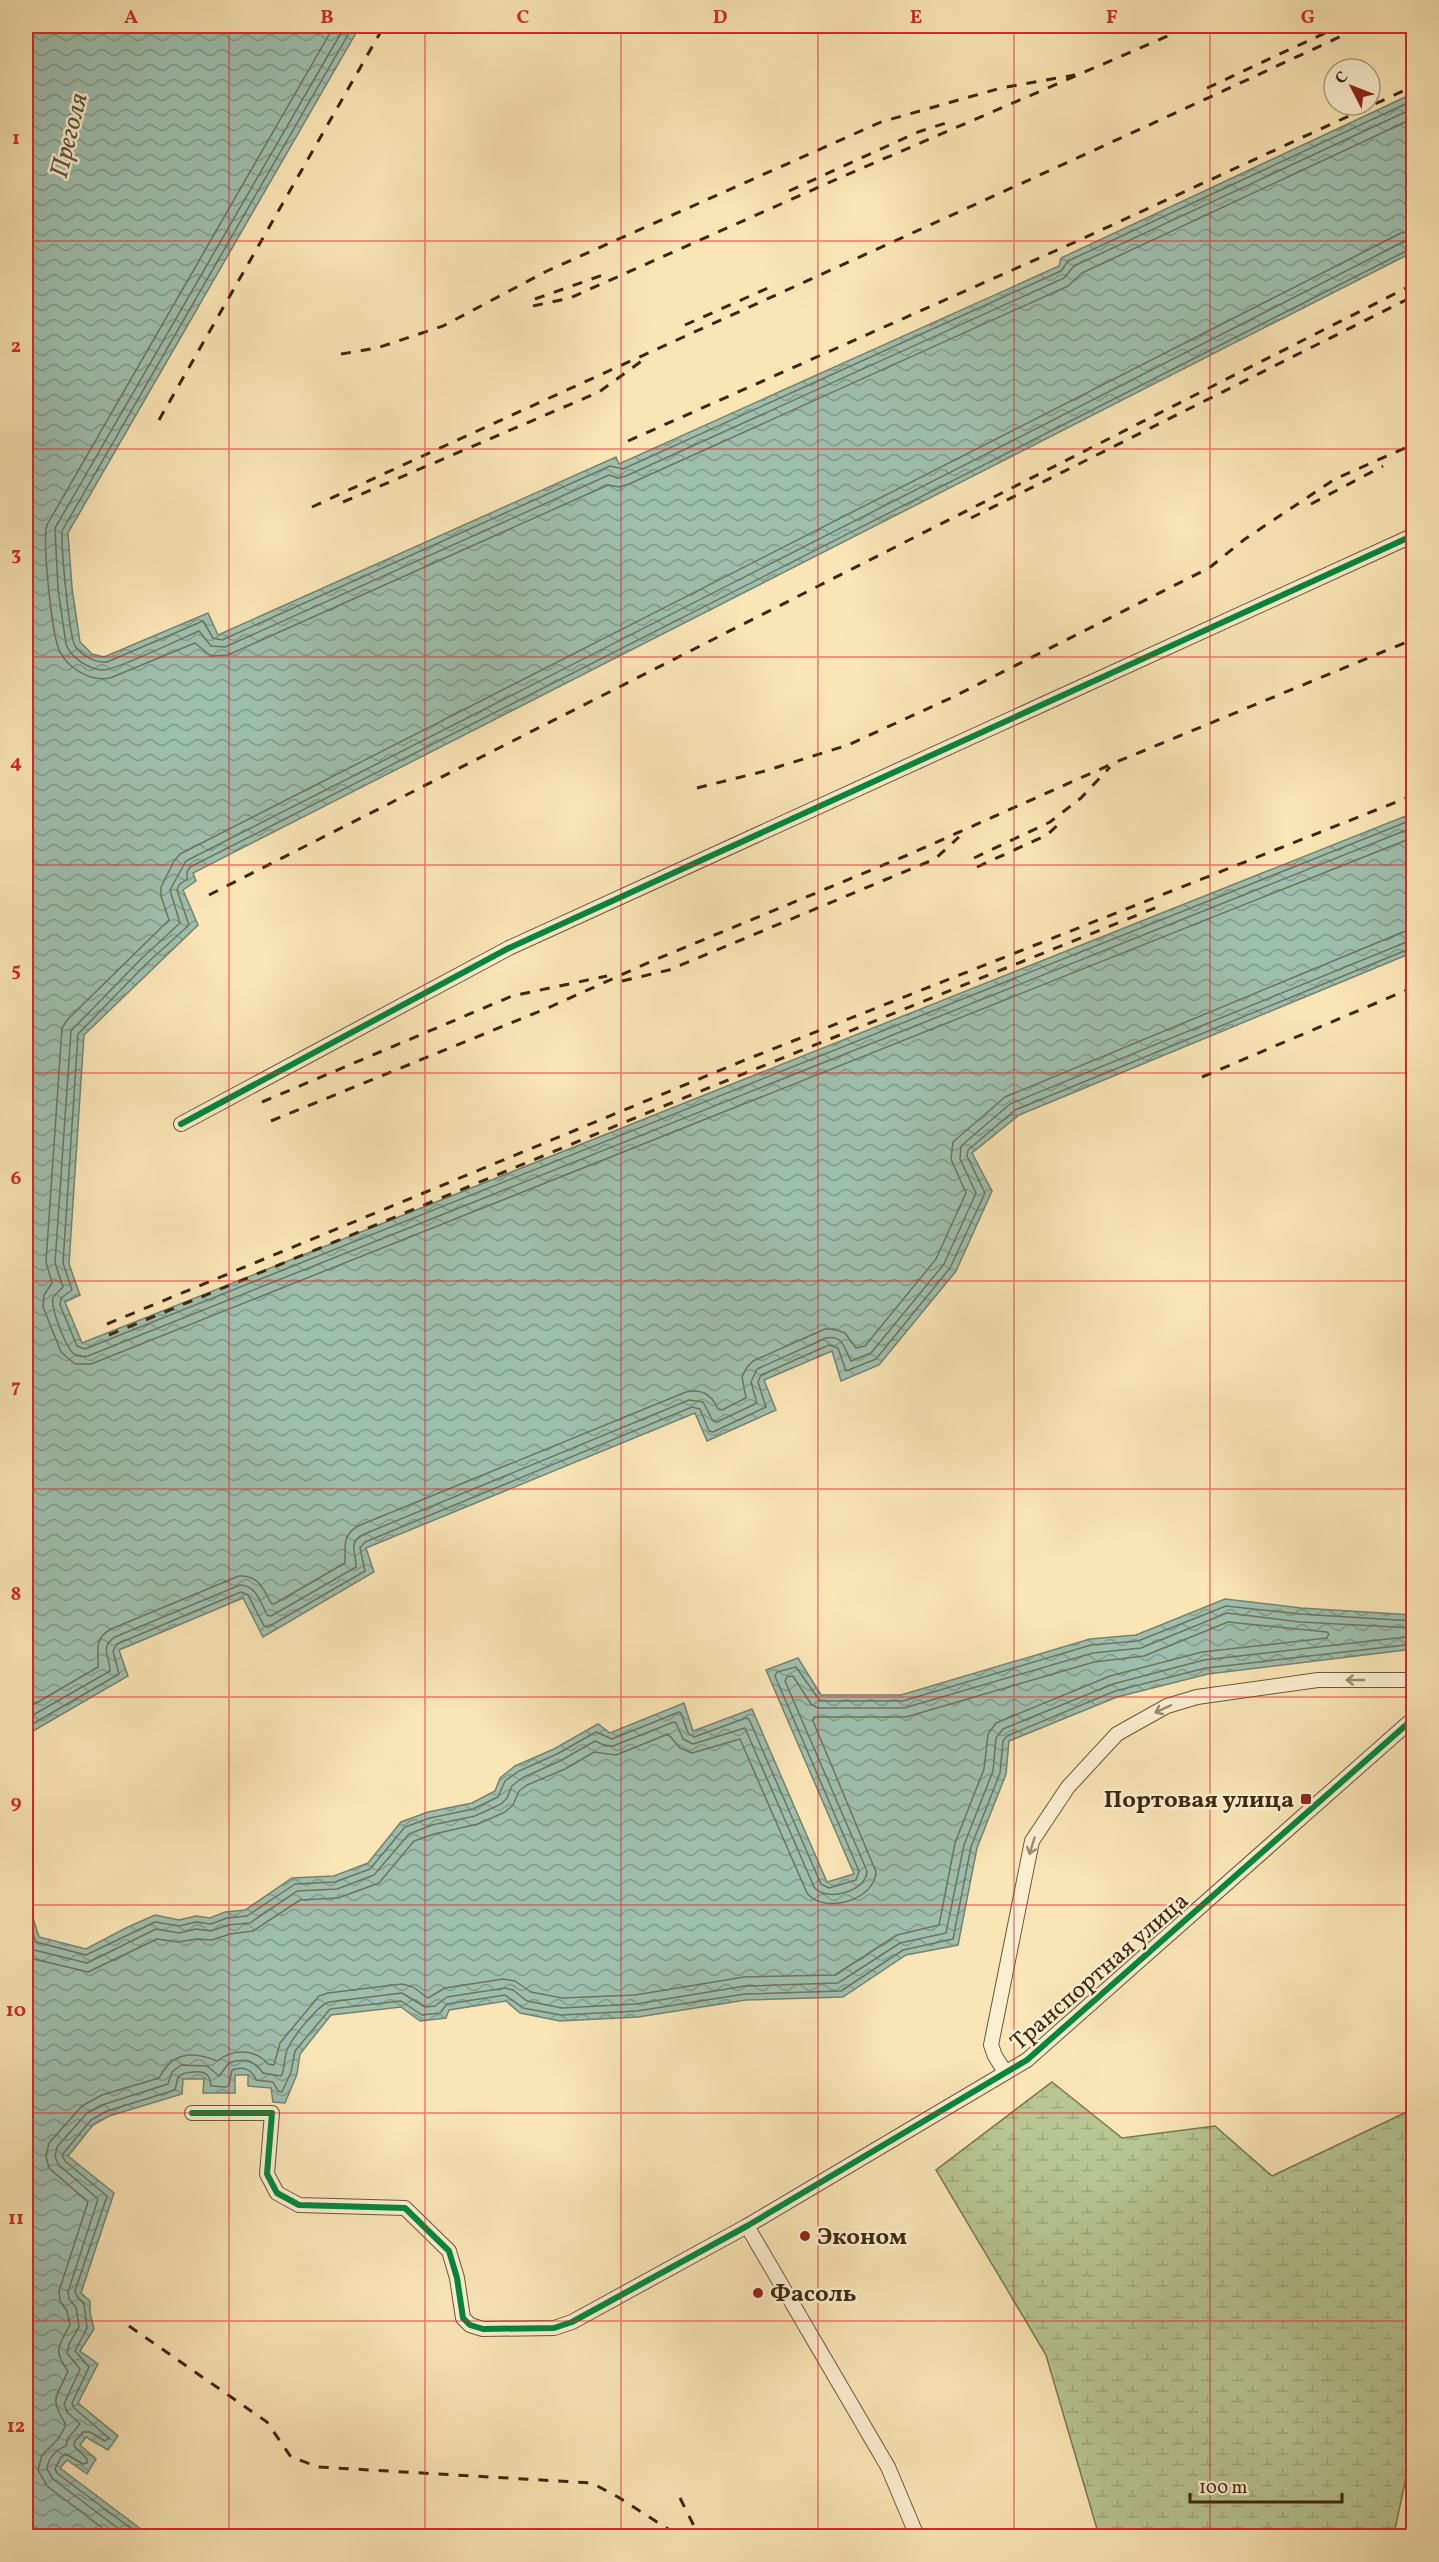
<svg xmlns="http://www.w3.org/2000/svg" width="1439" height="2562" font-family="Vollkorn,serif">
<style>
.wetland{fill:url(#wetland-marsh);stroke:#7a7650;stroke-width:1.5}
.water{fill:url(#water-waves);stroke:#77826e;stroke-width:1.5}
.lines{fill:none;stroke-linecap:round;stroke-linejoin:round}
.shore{stroke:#6e735e;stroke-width:1.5}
.minor-casing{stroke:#6c5638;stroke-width:16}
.minor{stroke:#fceed0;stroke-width:14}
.rail{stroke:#3d270e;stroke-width:3;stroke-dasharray:10 10;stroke-linecap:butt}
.cycleway-casing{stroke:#fceed0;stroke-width:10}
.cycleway{stroke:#00873e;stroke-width:6}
.oneway{stroke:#9c8a6f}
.grid{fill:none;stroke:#d62828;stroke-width:1.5;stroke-opacity:0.55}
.poi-dot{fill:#8f2418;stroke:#fceed0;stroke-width:2}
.labels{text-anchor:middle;stroke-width:5;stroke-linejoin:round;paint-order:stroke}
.poi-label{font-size:24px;font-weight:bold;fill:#3d270e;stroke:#fceed0;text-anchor:start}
.street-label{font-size:24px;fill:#3d270e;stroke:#fceed0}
.water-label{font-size:26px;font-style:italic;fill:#5a553e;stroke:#fceed0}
.neatline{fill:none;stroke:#d62828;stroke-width:2}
.grid-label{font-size:20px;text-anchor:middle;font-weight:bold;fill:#d62828}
</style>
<defs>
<pattern id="wetland-marsh" width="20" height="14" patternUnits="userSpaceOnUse" patternTransform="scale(1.5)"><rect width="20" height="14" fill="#b7c693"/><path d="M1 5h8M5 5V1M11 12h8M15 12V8" fill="none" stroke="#9eaa7e"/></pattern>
<pattern id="water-waves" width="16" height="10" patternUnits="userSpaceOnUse" patternTransform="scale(1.5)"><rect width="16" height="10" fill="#9ebfae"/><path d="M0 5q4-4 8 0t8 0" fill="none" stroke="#829b8c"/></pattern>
</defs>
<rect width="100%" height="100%" fill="#fae5b6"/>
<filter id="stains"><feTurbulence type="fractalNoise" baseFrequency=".00333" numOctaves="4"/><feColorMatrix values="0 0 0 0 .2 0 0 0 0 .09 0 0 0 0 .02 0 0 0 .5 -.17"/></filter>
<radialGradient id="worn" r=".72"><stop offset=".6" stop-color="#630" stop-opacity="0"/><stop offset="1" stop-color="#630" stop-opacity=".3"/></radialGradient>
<!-- wetland -->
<path class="wetland" d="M1052 2082 1122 2138 1215 2126 1272 2176 1413 2109 1414 2440 1394 2534 1387 2536H1099L1046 2355 936 2170Z"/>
<!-- water -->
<g class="water">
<path d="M26 26H360L68 533 72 588 80 642 92 654 104 657 208 613 218 635 616 457 619 464 1059 266 1061 258 1414 93 1413 252 193 873 196 881 183 890 198 925 84 1035 69 1264 80 1295 65 1302 82 1343 1413 813 1414 952 1019 1115 972 1153 992 1191 956 1271 879 1365 841 1381 832 1351 764 1380 776 1410 707 1441 695 1413 366 1548 374 1572 263 1637 243 1598 119 1650 128 1676 33 1731 26 1854Z"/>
<path d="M1225 1599 1301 1608 1413 1615V1649L1208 1674 1117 1697 1009 1741 1006 1774 977 1848 958 1945 906 1955 843 1997 746 2000 638 2017 560 2021 520 2013 506 2001 449 2010 446 2018 420 2021 401 2007 331 2015 300 2054 297 2074 285 2103 273 2102 271 2088 248 2086V2075H235V2093H203L204 2079H183L182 2094 109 2116 93 2125 68 2156 114 2193 81 2293 90 2301V2313L94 2329 80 2351 98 2364 78 2403 118 2436 108 2450 86 2437 80 2445 96 2459 87 2474 67 2460 60 2468 150 2536H26V1896L39 1937 86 1949 128 1927 155 1915 179 1920 196 1916 210 1918 225 1912 245 1910 292 1878 334 1876 368 1863 401 1822 428 1812 472 1803 495 1791 500 1778 515 1766 554 1749 598 1724 610 1733 684 1703 693 1731 752 1709 827 1882 854 1874 766 1670 798 1658 821 1695H901L1090 1639 1136 1635Z"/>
</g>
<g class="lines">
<!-- shore -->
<g class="shore">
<path d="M334 26 47 525C42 541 52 637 60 652 69 669 91 682 110 678L195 643 211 656 228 655 608 485 619 487 629 484 1068 286 1082 273 1414 118"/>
<path d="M345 26 55 528 58 589 66 644C71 658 88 669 103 670 115 671 182 638 199 631L211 646 225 647 609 475 618 478 626 476 1064 278 1074 266 1414 108"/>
<path d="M353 26 62 531C61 545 69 636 75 646 82 656 95 663 107 662L203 621 213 638 222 640 610 466 623 469 1061 271 1068 261 1414 100"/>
<path d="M1414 230 1401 233 180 854 174 861 161 887V896L169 920 68 1019 62 1028 46 1262 52 1283 44 1295 43 1307 61 1352 75 1364H91L1414 837"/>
<path d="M1414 239 1405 241 186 861 170 890 180 923 141 959 71 1031 55 1263 63 1287 53 1297C50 1307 66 1348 74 1354 79 1357 83 1357 88 1356L1414 827"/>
<path d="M1414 247 190 867 187 872V879L179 885 177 890 189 925 146 964 78 1034 63 1263 72 1290 61 1298 60 1305 77 1346 85 1349 1414 819"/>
<path d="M26 1709 98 1667C99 1651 93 1639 111 1629L239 1576C258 1575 263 1588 271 1603L274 1604 345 1563C346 1547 341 1536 358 1526L686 1392C702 1388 712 1395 718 1409L722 1410 746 1398 742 1377 747 1367 753 1361 825 1329H834L845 1333 856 1348 865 1346 936 1259 966 1193 951 1159 953 1142 1005 1097 1403 932 1414 930"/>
<path d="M26 1719 110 1671C110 1657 99 1647 115 1637L240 1585C256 1585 261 1603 267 1615L271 1616 356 1567C357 1554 347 1544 362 1535L689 1400 703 1402 713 1421 717 1422 757 1403 751 1382 757 1369 826 1338C844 1335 844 1349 851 1361L871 1353 944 1264 976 1193 960 1159 961 1146 1010 1104 1414 939"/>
<path d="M26 1748 27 1730 29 1726 119 1674 113 1651 117 1644 241 1592 248 1595 264 1626 268 1627 365 1571 360 1548 365 1542 692 1407 700 1409 709 1431 713 1432 766 1407 758 1382 761 1375 829 1345 838 1348 846 1371 876 1359 950 1268 985 1193 967 1156 968 1150 1015 1110 1414 947"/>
<path d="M26 1915 36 1942 86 1955 155 1922 179 1926 196 1922 211 1924 227 1918 247 1916 295 1884 335 1882 370 1869 405 1827 430 1818 473 1809 498 1797 505 1781 519 1771 557 1754 596 1732 612 1739 679 1712 681 1713 688 1733 694 1737 746 1718 749 1719 821 1884 829 1888 856 1880 859 1871 775 1676 777 1672 796 1667 820 1701H903L1091 1645 1138 1641 1226 1606 1300 1614 1414 1621"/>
<path d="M26 1939 34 1950 87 1963 156 1929 179 1933 196 1929 211 1931 228 1925 250 1923 297 1891 337 1889 374 1875 409 1834 432 1825 475 1816 501 1804 507 1798 512 1786 522 1778 560 1761 595 1741 606 1746H613L674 1722 676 1723 683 1739 693 1744 745 1728 814 1887C826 1903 867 1891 867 1871L785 1681 787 1677 793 1676 811 1704 818 1708H904L1093 1653 1141 1648 1227 1613 1300 1622 1414 1628"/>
<path d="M26 1955 34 1959 88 1972 157 1939 177 1942 197 1939 212 1940 230 1934 253 1931 300 1900 338 1898 379 1883 414 1841 434 1834 478 1824 505 1812 513 1805 519 1791 527 1785 565 1769 594 1752 616 1755 668 1734 680 1748 692 1753 740 1739 807 1893C824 1915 875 1900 876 1872L813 1721 814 1717H906L1094 1662 1144 1656 1228 1622 1327 1632 1329 1634 1327 1638 1202 1652 1110 1676 996 1723 988 1734 984 1769 955 1843 939 1925 897 1935 835 1975 744 1977 635 1995 562 1998 531 1992 515 1981 503 1979 445 1988 428 1998 413 1987 402 1984 328 1993 319 1996 280 2043 274 2065 268 2064C254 2048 233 2049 217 2061 191 2050 172 2053 159 2078L102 2095 82 2106 49 2143 46 2156 49 2168 88 2202 59 2291 60 2301 67 2311 70 2325C58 2346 53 2351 68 2371 56 2399 49 2397 66 2425L58 2439 42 2455 38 2470 47 2486 113 2536"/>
<path d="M128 2536 53 2479 47 2469C48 2458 56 2450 66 2446L68 2438 80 2424 67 2412 64 2404 80 2369 67 2353 69 2344 79 2327 76 2307 69 2299 68 2292 98 2199 58 2164 55 2156 57 2147 87 2113 105 2104 168 2084 172 2072 181 2065 207 2066 219 2076 229 2063C243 2058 255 2061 263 2073L281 2076C286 2068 283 2057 288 2048 293 2037 318 2005 329 2002L402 1993 425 2007 435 2006 447 1997 505 1988 513 1990 527 2001 562 2008 636 2004 745 1986 838 1983 900 1943 946 1933 964 1845 993 1771 996 1738 1003 1729 1113 1684 1204 1660 1414 1636"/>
<path d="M141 2536 58 2474 55 2469 61 2457 66 2454 83 2464 87 2463V2459L74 2446 75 2441 83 2432H90L105 2441 109 2438 74 2408 72 2403 89 2367 75 2351 87 2328 84 2304 77 2296 75 2291 107 2196 65 2161 62 2155 91 2120 107 2111 175 2090 178 2077C183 2072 203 2069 208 2076 211 2079 210 2083 211 2086L226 2087 229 2085 232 2070C243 2066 252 2069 256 2080L273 2082 278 2091 282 2092 291 2072 295 2051 330 2009 401 2001 422 2015 440 2013 447 2004 505 1995 523 2008 561 2015 637 2011 745 1994 841 1991 903 1950 953 1939 971 1847 1000 1773 1003 1741 1007 1736 1115 1691 1206 1668 1414 1644"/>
</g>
<defs>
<g id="minor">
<path d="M181 1124 509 948 1414 535"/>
<path d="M1005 2072 995 2056 991 2045 1032 1841 1068 1787 1117 1734 1167 1706 1197 1697 1318 1680H1414"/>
<path d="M192 2113H272L267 2174 277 2193 299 2205 405 2208 449 2251 457 2278 463 2318 470 2325 483 2329 554 2328 572 2322 747 2226 1027 2060 1414 1718"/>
<path d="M747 2226 888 2467 917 2536"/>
</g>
</defs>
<!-- minor casing -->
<use href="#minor" class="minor-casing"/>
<!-- minor -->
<use href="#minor" class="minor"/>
<!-- rail -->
<g class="rail">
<path d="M1207 88 1340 26"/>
<path d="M789 191 918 132 946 123"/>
<path d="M535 299 603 275"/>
<path d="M533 306 570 298 837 179 1191 26"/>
<path d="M685 325 768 288"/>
<path d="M341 354 377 348 443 326 547 271 881 122 1001 88 1075 75"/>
<path d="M159 420 384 26"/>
<path d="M628 441 1073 243 1414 86"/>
<path d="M343 502 599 392 643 360"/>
<path d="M1311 504 1383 466"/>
<path d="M312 507C662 345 1014 189 1363 26"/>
<path d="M971 518 1414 296"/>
<path d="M697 788 765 771 848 745 953 697 1209 568 1245 539 1335 479 1414 444"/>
<path d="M974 858 1050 822 1081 798 1110 767"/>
<path d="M977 867 1047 835 1062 821"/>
<path d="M209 895 1414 284"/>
<path d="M622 981 669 970 935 859 959 837"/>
<path d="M1202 1077 1414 987"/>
<path d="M262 1102 512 996 607 976"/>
<path d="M271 1121 550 1007 652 961 910 854 1114 763 1414 639"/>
<path d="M107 1324 745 1060 1414 795"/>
<path d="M109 1335 681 1099 1160 906"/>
<path d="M129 2326 267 2422 291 2457 319 2467 592 2483 618 2497 679 2536"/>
<path d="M680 2498 699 2536"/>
</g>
<defs>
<g id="cycleway">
<path d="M181 1124 509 948 1414 535"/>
<path d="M192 2113H272L267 2174 277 2193 299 2205 405 2208 449 2251 457 2278 463 2318 470 2325 483 2329 554 2328 572 2322 747 2226 1027 2060 1414 1718"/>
</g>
</defs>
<!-- cycleway casing -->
<use href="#cycleway" class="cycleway-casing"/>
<!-- cycleway -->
<use href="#cycleway" class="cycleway"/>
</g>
<!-- one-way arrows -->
<defs><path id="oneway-shaft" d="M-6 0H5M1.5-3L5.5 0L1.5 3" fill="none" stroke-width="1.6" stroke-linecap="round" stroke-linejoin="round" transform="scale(1.5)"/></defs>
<g class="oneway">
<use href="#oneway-shaft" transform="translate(1355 1680) rotate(-180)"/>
<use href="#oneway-shaft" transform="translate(1163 1709) rotate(155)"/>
<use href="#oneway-shaft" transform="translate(1032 1846) rotate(107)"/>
</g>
<!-- grid -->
<path class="grid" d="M229 26V2536M425 26V2536M621 26V2536M818 26V2536M1014 26V2536M1210 26V2536M26 241H1414M26 449H1414M26 657H1414M26 865H1414M26 1073H1414M26 1281H1414M26 1489H1414M26 1697H1414M26 1905H1414M26 2113H1414M26 2321H1414"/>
<!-- markers -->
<g class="poi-dot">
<rect x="1300" y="1793" width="12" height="12" rx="3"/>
<circle cx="805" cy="2236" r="6"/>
<circle cx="758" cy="2293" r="6"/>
</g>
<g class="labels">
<!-- poi labels -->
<g class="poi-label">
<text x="1294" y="1807" text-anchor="end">Портовая улица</text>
<text x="817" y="2244">Эконом</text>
<text x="770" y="2301">Фасоль</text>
</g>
<!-- street labels -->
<g class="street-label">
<text transform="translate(1099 1971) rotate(-41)" y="8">Транспортная улица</text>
</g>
<!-- water labels -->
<g class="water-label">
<text transform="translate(68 135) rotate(-76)" y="9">Преголя</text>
</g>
</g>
<!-- margin -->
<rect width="1439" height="2562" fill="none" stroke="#fae5b6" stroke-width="66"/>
<!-- north arrow -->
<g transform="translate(1352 87) rotate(312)"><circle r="28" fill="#fceed0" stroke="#b09e82" stroke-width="1.5"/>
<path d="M0-4.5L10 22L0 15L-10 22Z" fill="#8f2418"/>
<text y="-9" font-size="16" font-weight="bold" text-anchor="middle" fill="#3d270e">С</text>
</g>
<!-- scale -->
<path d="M1190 2493v9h152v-9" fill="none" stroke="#3d270e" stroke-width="3"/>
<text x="1199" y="2493" font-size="18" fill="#3d270e" stroke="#fceed0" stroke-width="4.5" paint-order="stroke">100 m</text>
<rect x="33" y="33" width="1373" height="2496" class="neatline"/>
<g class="grid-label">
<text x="131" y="23">A</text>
<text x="327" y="23">B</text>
<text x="523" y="23">C</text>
<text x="720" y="23">D</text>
<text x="916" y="23">E</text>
<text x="1112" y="23">F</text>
<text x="1308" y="23">G</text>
<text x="16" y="144">1</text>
<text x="16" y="352">2</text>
<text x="16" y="560">3</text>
<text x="16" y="768">4</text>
<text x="16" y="976">5</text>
<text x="16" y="1184">6</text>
<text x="16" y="1392">7</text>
<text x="16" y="1600">8</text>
<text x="16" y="1808">9</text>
<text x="16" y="2016">10</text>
<text x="16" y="2224">11</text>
<text x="16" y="2432">12</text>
</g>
<rect width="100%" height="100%" filter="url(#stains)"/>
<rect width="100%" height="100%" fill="url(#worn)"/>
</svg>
